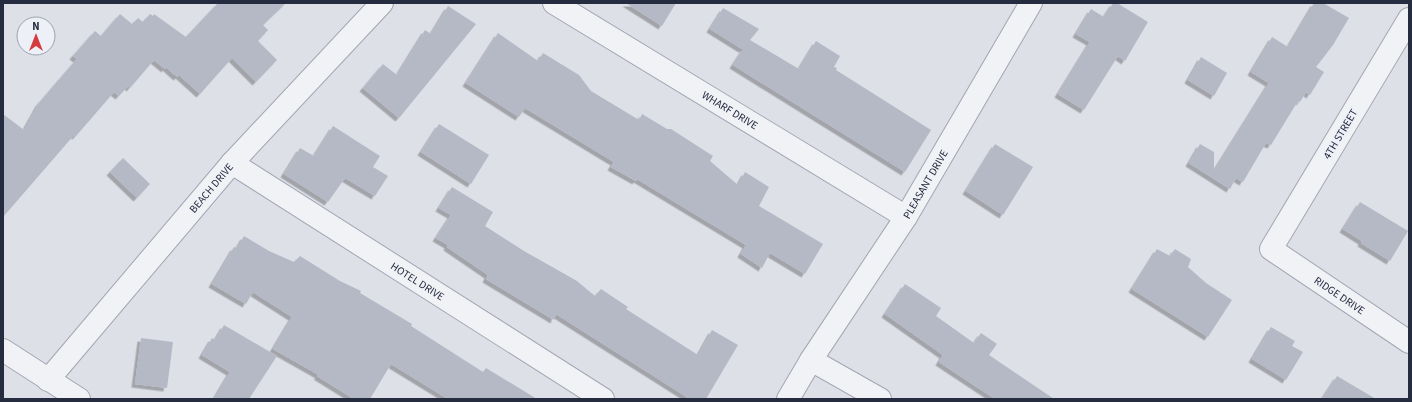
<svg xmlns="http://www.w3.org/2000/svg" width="1412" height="402" font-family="'Source Sans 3',sans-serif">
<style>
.building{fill:#b5b9c5;filter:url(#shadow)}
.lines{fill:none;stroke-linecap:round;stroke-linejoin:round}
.minor-casing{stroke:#a3a6b2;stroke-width:24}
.minor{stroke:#f0f2f6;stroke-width:22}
.labels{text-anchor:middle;stroke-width:3.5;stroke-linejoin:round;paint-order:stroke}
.street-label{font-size:11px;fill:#262c40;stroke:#edf0f6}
</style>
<defs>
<filter id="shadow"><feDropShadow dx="-3.5" dy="3.5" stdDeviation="0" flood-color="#0004"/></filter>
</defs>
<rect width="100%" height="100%" fill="#dee0e8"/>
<!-- building -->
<g class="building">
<path d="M218 3H286L263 25 268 30 258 41 277 60 256 82 232 58 200 94 179 75 177 77 166 67 165 69 154 60 130 88 128 86 119 96 114 92 76 136 74 135 3 217V114L24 130 39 103 77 59 73 56 95 31 101 36 120 14 132 24 138 18 143 22 150 14 153 16 154 14 186 37Z"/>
<path d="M626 3H676L662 26Z"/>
<path d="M1113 3H1117L1148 22 1125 61 1118 56 1084 110 1058 94 1090 42 1076 34 1091 9 1104 17Z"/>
<path d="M1314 3H1323L1349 18 1333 45 1316 67 1324 72 1310 95 1306 92 1300 102 1298 101 1271 145 1266 143 1243 182 1236 178 1230 189 1189 163 1200 144 1214 152V171L1269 83 1251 72 1272 37 1288 47Z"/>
<path d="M448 6 476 24 399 118 363 88 383 64 397 75 425 30 431 34Z"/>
<path d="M723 8 759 29 750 40 799 69 816 41 840 56 834 67 837 68 836 70 931 130 905 172 733 65 744 48 742 49 710 29Z"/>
<path d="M498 33 538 61 543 53 579 75 591 91 639 120 642 114 667 129H671L713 156 710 161 738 185 745 172 769 187 759 206 823 244 805 274 770 253 762 268 741 254 746 245 637 179 636 181 611 167 614 162 525 108 519 117 466 83Z"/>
<path d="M1201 57 1227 73 1214 96 1188 80Z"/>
<path d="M439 124 489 155 471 184 421 152Z"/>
<path d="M333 126 380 156 373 167 388 176 375 196 345 178 328 202 284 174 300 148 314 156Z"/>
<path d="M995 144 1033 167 1003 215 966 191Z"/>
<path d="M123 158 150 184 137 198 110 172Z"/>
<path d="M452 187 493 212 485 226 524 251 577 281 595 296 601 289 628 307 626 309 698 355 712 330 738 345 706 399H690L556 314 554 320 486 279 488 275 447 247 448 245 436 238 451 215 439 208Z"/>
<path d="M1360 202 1408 231 1390 261 1361 243 1362 241 1343 229Z"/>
<path d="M244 236 269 251 294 262 300 256 340 281 361 291 360 293 412 324 411 326 483 372 486 368 537 399H448L391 364 370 399H354L317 376 319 375 273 349 292 317 253 292 246 304 212 284 234 247 237 248Z"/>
<path d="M1157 249 1170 256 1175 249 1191 259 1188 267 1206 283 1232 300 1208 337 1132 289Z"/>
<path d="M905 284 941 308 936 316 974 343 981 333 997 344 989 355 1054 399H995L939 362 943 355 885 314Z"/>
<path d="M224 325 277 356 249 399H214L230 372 202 355 212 338 215 340Z"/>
<path d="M1271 327 1295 341 1292 346 1303 352 1286 380 1252 359Z"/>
<path d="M141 338 173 342 167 388 135 384Z"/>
<path d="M1337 376 1376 399H1322Z"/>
</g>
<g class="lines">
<defs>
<g id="minor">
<path id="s1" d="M554 3 906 217"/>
<path id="s2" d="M1409 19 1271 249 1409 342"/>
<path id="s3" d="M232 163 603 399"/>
<path d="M3 350 79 399"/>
<path d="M811 360 880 399"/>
<path id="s4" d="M48 380 232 163 382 3"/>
<path id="s5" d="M788 399 811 360 906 217 1031 3"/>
</g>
</defs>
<!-- minor casing -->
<use href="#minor" class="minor-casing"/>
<!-- minor -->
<use href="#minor" class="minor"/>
</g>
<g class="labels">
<!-- street labels -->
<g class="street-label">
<text dy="4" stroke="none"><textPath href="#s1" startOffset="206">WHARF DRIVE</textPath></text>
<text transform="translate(1340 134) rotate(-59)" y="4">4TH STREET</text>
<text dy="4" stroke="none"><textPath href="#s5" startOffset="255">PLEASANT DRIVE</textPath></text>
<text dy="4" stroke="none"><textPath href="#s4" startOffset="252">BEACH DRIVE</textPath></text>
<text dy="4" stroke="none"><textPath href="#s3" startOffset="220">HOTEL DRIVE</textPath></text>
<text dy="4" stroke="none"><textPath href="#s2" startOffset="351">RIDGE DRIVE</textPath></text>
</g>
</g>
<!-- border -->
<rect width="1412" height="402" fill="none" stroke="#262c40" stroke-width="8"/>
<!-- north arrow -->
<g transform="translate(36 36)"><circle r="19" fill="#edf0f6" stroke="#9da2ad"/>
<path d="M0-3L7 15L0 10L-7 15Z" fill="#d43b3f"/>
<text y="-6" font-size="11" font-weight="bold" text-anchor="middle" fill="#262c40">N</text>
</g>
</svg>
